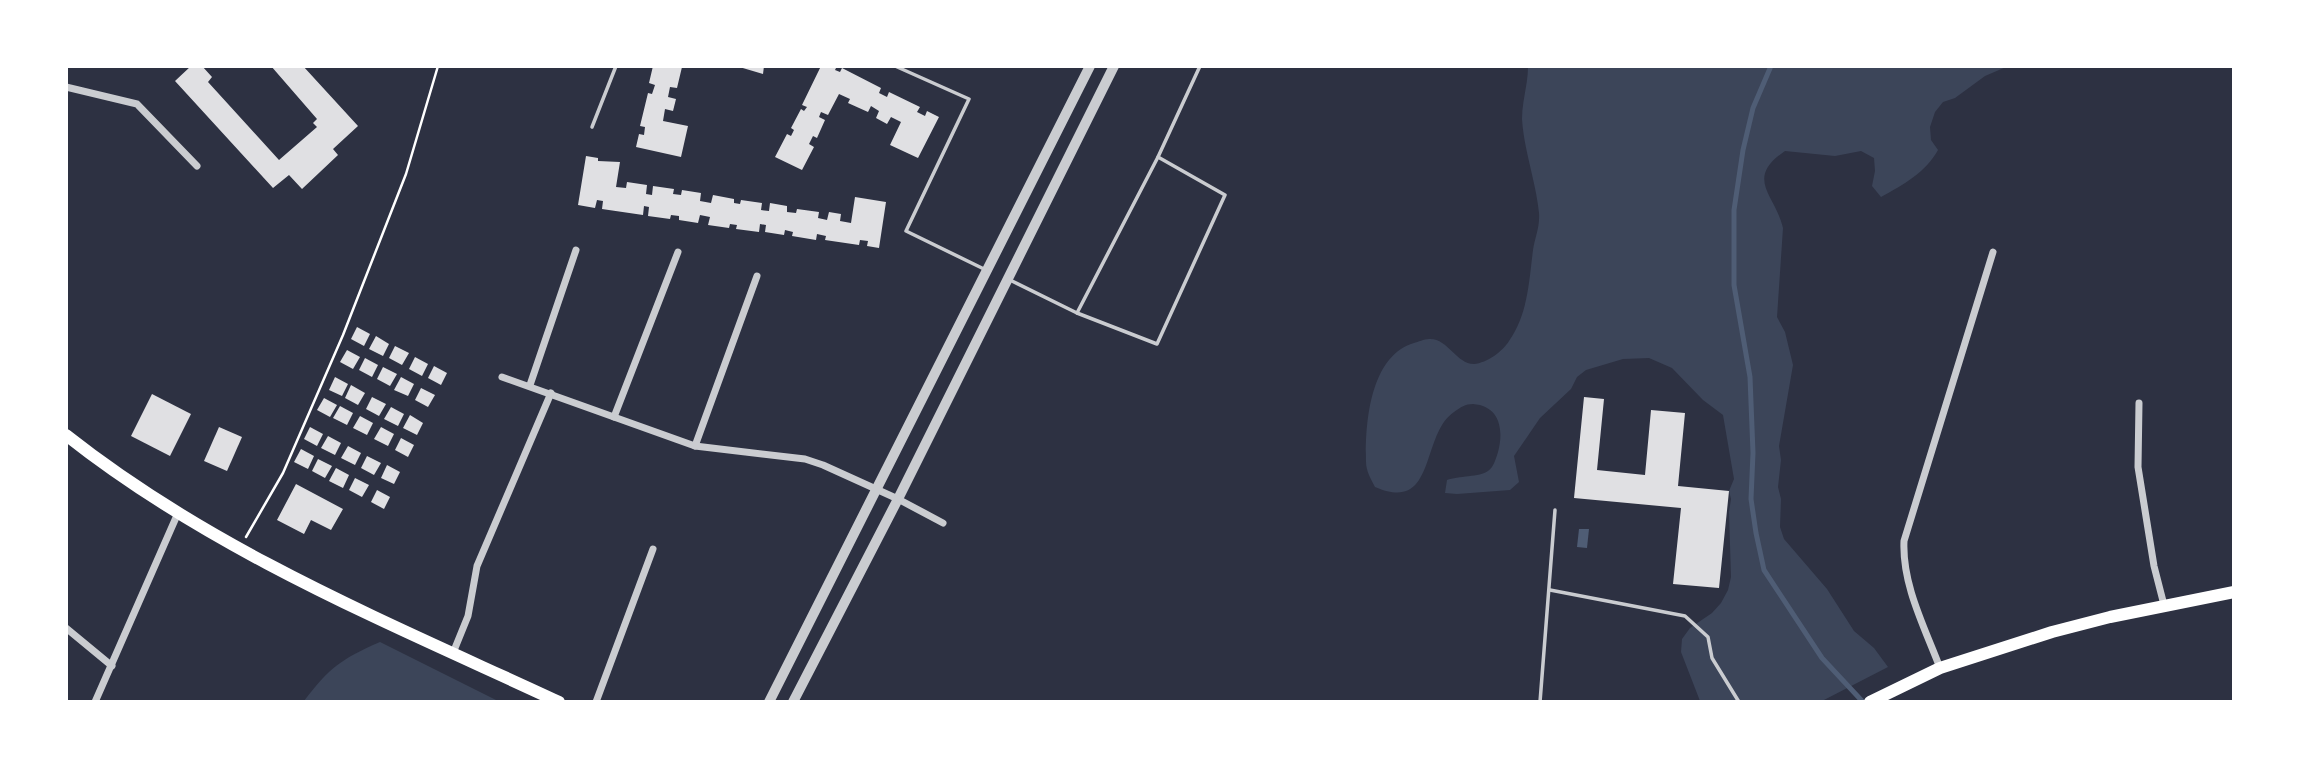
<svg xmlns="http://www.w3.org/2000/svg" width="2300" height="768" font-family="Karla,sans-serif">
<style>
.green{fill:#3c4559}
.water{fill:#4f5d75}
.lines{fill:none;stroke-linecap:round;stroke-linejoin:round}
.stream{stroke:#4f5d75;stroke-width:5}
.building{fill:#e0e0e3}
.path{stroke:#fff;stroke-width:2.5}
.service{stroke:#caccd0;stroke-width:3.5}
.minor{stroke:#caccd0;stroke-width:7}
.tertiary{stroke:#caccd0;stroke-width:10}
.primary{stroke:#fff;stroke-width:12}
</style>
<rect width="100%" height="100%" fill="#2d3142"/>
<!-- green -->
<g class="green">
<path d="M1528 67H2006L1985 76 1955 98 1943 102 1935 112 1930 127 1931 140 1938 150C1926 172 1903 185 1881 197L1872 186 1875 171 1874 158 1861 151 1835 156 1785 151C1744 179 1775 194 1783 228L1777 317 1785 332 1793 365 1779 446 1781 460 1778 487 1781 499 1780 527 1784 539 1827 589 1854 631 1874 648 1888 667 1822 701H1700L1681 652 1682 639 1690 628 1712 613 1721 603 1728 590 1731 577 1729 512 1731 499 1729 491 1734 479 1723 415 1703 400 1672 368 1649 358 1623 359 1586 370 1577 377 1571 389 1540 418 1514 456 1519 482 1510 490 1457 494 1445 493 1447 480C1458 476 1480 477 1488 471 1494 467 1496 458 1498 452 1504 430 1500 406 1473 404 1465 404 1461 407 1454 412 1420 435 1437 514 1375 487 1371 479 1366 471 1366 462 1365 423 1370 356 1414 343 1418 342 1424 339 1429 339 1448 338 1456 364 1474 364 1487 363 1503 351 1509 341 1528 314 1529 281 1533 250 1535 237 1540 227 1539 213 1536 182 1524 151 1522 119 1522 101 1528 84 1528 67Z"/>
<path d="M380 642 498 701H304C329 668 341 659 380 642Z"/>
</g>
<!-- water -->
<path class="water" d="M1579 529H1589L1587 548 1577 547Z"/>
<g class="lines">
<!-- stream -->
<path class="stream" d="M1771 66 1753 108 1743 150 1734 210V285L1750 377 1753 453 1751 499 1756 533 1764 570 1822 658 1863 702"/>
</g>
<!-- building -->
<g class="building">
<path d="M191 66H202L212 77 208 82 279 160 317 127 313 123 317 119 271 66H303L358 126 333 149 338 155 302 189 289 175 273 188 175 81Z"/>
<path d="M653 66 682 67 677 88 670 87 668 97 676 99 673 111 665 109 663 121 688 126 681 157 636 147 639 134 644 135 645 127 640 126 648 93 652 94 655 85 649 83Z"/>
<path d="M736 66H764L763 74Z"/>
<path d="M821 66H837L835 70 840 72 842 68 881 88 879 93 887 97 889 92 920 107 917 112 925 116 927 111 939 117 918 158 890 145 901 122 891 117 887 124 876 118 879 111 871 106 868 112 848 103 850 99 839 94 828 115 821 112 819 117 825 120 817 138 813 136 809 144 814 147 802 170 775 157 787 134 791 136 794 130 791 128 801 109 804 111 807 107 802 105Z"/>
<path d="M586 156 598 158V161L620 162 616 187 626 188 627 182 647 185 646 194 652 195 653 186 674 189 673 194 681 195 682 190 701 193 700 201 711 203 713 195 734 199V203L740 204 741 200 762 203 761 210 769 211 770 203 787 206V212L796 213 797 209 819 212 818 218 827 220 829 212 841 214 840 221 851 223 855 197 886 202 879 248 867 246 868 241 860 240 859 245 825 240 826 236 817 234 816 240 792 236 793 232 785 230 784 235 765 232 766 225 760 224 759 232 736 229 737 225 730 224 729 228 708 225 710 217 700 215 698 223 679 220V216L671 215 670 219 648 216 649 207 644 206 643 215 602 209 603 201 597 200 595 208 578 205Z"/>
<path d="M357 327 370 334 364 346 351 339Z"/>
<path d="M376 336 389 344 383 356 369 349Z"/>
<path d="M395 346 409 353 402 365 389 358Z"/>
<path d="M347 350 360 357 353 369 340 362Z"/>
<path d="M415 357 428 364 422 376 409 369Z"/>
<path d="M365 358 378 365 372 377 359 370Z"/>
<path d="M434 366 447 373 441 385 428 378Z"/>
<path d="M383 367 397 374 390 386 377 379Z"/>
<path d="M335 377 348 384 342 396 329 390Z"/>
<path d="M401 377 414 384 408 396 394 390Z"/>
<path d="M351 385 365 393 358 405 345 398Z"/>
<path d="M421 388 435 395 428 407 415 400Z"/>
<path d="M152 394 191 414 170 456 131 436Z"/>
<path d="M372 397 386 404 379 416 366 409Z"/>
<path d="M1584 397 1604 399 1597 470 1645 475 1651 410 1685 413 1678 486 1729 491 1719 588 1673 584 1681 508 1574 498Z"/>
<path d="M324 398 337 405 330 417 317 410Z"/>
<path d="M340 406 353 413 347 425 333 418Z"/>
<path d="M391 407 404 414 398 426 384 419Z"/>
<path d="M410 415 423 423 417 435 403 428Z"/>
<path d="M360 416 373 423 367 435 353 428Z"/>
<path d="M219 427 242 437 227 471 204 461Z"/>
<path d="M310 427 323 434 317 446 304 439Z"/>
<path d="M381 427 394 434 388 446 374 439Z"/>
<path d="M328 436 341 443 335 455 321 448Z"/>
<path d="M401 438 414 445 408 457 395 450Z"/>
<path d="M348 446 361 453 355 465 341 458Z"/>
<path d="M301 449 314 456 308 469 294 462Z"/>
<path d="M367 456 381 463 374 475 361 468Z"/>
<path d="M318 459 332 466 325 478 312 471Z"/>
<path d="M387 465 400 472 394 484 381 478Z"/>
<path d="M336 468 349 475 343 488 329 481Z"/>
<path d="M355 478 369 485 362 497 349 490Z"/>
<path d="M296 484 343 509 331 530 311 520 304 534 277 520Z"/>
<path d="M377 490 390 497 384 509 371 502Z"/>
</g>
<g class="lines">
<!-- path -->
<path class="path" d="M246 537 283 473 343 335 406 174 438 66"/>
<!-- service -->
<g class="service">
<path d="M895 66 969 99 906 231 986 270"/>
<path d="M592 127 616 66"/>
<path d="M1008 279 1077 313 1157 344 1225 195 1158 157"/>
<path d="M1077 313 1158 157 1200 66"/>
<path d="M1550 590 1685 616 1708 637 1712 658 1739 702"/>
<path d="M1540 702 1555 510"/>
</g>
<!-- minor -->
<g class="minor">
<path d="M66 87 137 104 197 166"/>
<path d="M502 377 695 446 805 459 823 465 898 499 943 523"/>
<path d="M530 385 576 250"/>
<path d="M2139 403 2138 467 2154 566 2164 605"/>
<path d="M614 417 678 252"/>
<path d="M695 446 757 276"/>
<path d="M66 628 112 666"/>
<path d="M453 653 468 616 477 566 551 393"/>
<path d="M1940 668C1925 628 1902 585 1904 541L1993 252"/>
<path d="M95 702 178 513"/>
<path d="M596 702 653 549"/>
</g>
<!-- tertiary -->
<g class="tertiary">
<path d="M769 702 1090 66"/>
<path d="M793 702 898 499 1114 66"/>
</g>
<!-- primary -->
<g class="primary">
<path d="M66 435C214 552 389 623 559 702"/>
<path d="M1870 702 1940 668 2052 632 2110 617 2234 592"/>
</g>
</g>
<!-- border -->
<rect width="2300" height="768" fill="none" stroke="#ffffff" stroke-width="136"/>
</svg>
